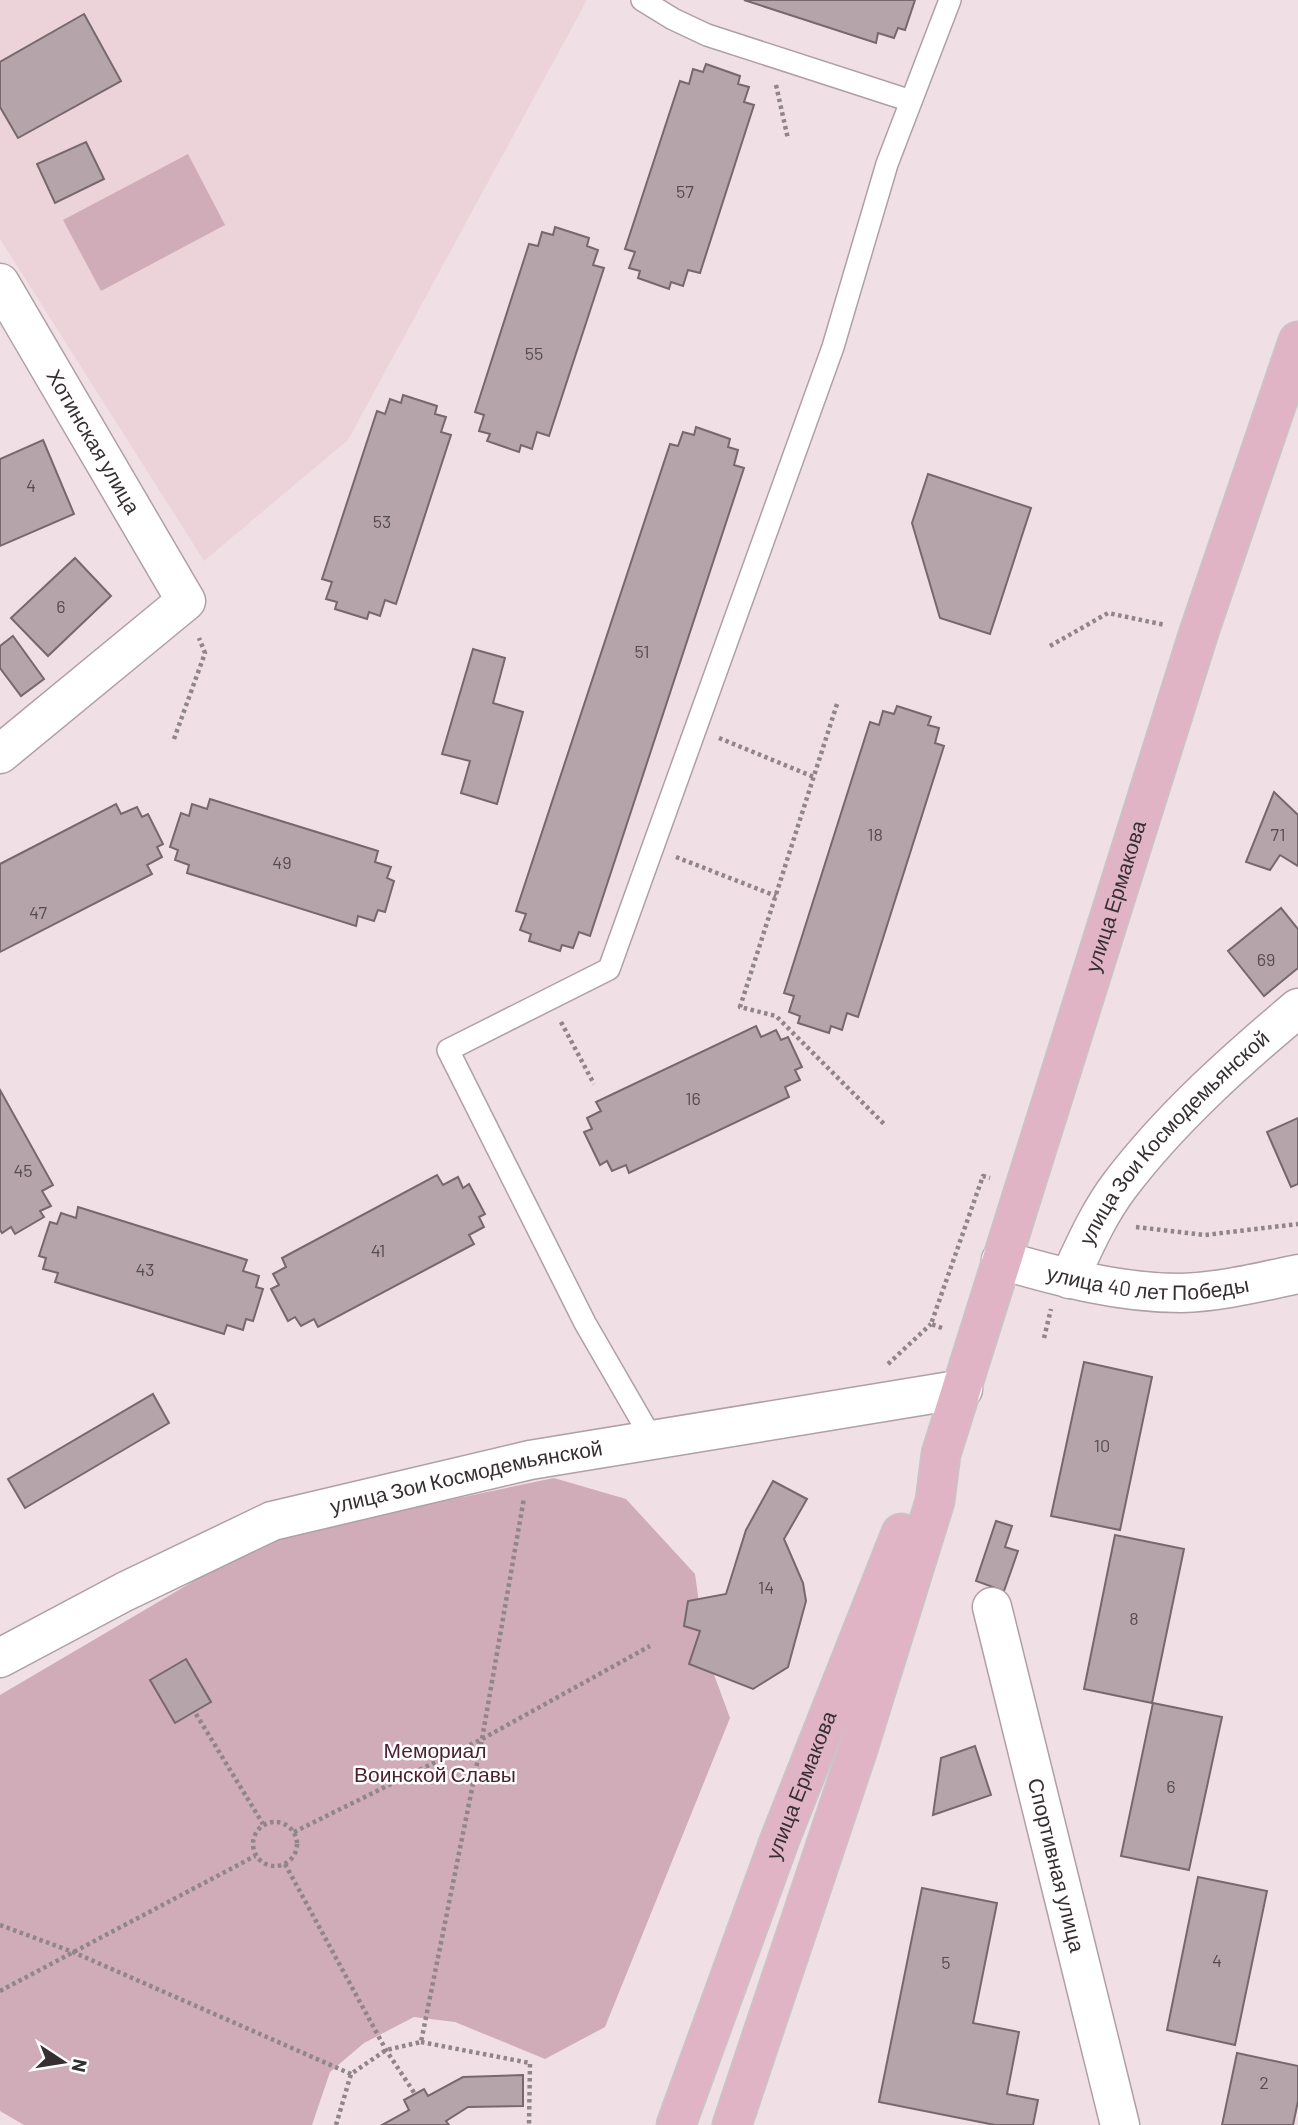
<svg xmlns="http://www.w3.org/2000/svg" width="1298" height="2125" font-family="Barlow,sans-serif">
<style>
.built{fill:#ecd3da}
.green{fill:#cfacb7}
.building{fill:#b5a5aa;stroke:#77686d;stroke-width:2}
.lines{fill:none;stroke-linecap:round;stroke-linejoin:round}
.service-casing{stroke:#b0a0a5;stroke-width:24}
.minor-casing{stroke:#b0a0a5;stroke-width:41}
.tertiary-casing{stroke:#b0a0a5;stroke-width:41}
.primary-casing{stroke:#c7c5c5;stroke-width:41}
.path{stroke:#908588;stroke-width:4.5;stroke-dasharray:3.5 3.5;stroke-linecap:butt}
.service{stroke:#fff;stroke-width:21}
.minor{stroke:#fff;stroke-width:38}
.tertiary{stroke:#fff;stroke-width:38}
.primary{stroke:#e0b4c4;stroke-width:38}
.labels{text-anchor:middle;stroke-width:5;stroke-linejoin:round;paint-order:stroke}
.number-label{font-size:18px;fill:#564c4f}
.street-label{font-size:21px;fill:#362f31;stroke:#fff}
.park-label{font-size:21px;fill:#4b1e30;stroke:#fff}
</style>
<rect width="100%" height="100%" fill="#f0e0e5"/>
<!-- built -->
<path class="built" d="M0 0H587L348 440 204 561 0 239Z"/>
<!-- green -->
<g class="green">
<path d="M188 154 225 225 101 291 63 220Z"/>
<path d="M554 1478 626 1499 695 1574 706 1653 730 1718 605 2027 545 2059 455 2022 414 2017 364 2043 330 2072 312 2125H24L0 2111V1695L267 1538Z"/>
</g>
<!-- building -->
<g class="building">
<path d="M744 0H915L905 30 898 28 894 38 878 33 876 43Z"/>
<path d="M84 14 121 81 18 138 0 107V62Z"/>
<path d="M706 64 740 76 738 84 749 87 744 102 754 105 700 273 688 270 683 286 671 282 669 289 638 278 640 271 629 268 635 252 625 249 680 81 689 84 693 69 703 72Z"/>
<path d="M86 142 104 179 55 203 37 164Z"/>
<path d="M555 227 589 238 587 246 598 250 593 265 604 268 549 436 537 432 532 449 521 445 519 452 487 441 490 434 479 431 484 415 475 412 529 244 538 246 542 232 553 235Z"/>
<path d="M403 395 437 406 435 414 446 417 441 432 451 435 396 604 385 600 380 616 369 612 367 619 335 609 337 602 326 599 332 582 322 579 377 411 385 414 390 399 401 403Z"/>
<path d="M696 427 730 439 728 447 738 450 734 465 744 468 590 936 579 932 573 948 562 945 560 951 529 941 531 934 520 930 526 914 516 911 670 444 678 446 683 432 694 435Z"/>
<path d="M43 440 74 514 0 546V459Z"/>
<path d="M928 474 1031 508 990 634 940 618 912 523Z"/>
<path d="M75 558 111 596 48 656 11 618Z"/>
<path d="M13 636 44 679 21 696 0 668V646Z"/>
<path d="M473 649 505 658 493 703 523 712 497 804 461 793 470 761 442 754Z"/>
<path d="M897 706 931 717 928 725 939 728 935 743 944 746 858 1017 847 1013 842 1030 831 1026 829 1033 798 1023 800 1016 789 1012 794 996 784 993 870 722 879 725 883 711 894 714Z"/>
<path d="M1274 792 1298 815V866L1280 855 1270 870 1246 862Z"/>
<path d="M210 799 378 851 375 862 391 867 387 878 394 881 385 912 378 910 374 921 358 916 356 926 187 873 189 865 175 860 178 850 170 847 181 813 189 816 192 804 207 809Z"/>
<path d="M116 804 121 814 137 807 142 817 148 814 163 844 157 847 162 857 147 865 152 874 0 952V864Z"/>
<path d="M1281 908 1298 929V968L1264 996 1228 951Z"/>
<path d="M756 1026 761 1037 776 1030 781 1040 788 1037 802 1067 795 1070 800 1080 785 1087 789 1097 629 1173 626 1165 612 1171 607 1161 600 1165 584 1132 592 1129 587 1118 601 1111 596 1102Z"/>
<path d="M0 1090 53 1185 42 1191 51 1206 40 1211 44 1217 15 1234 11 1227 2 1233 0 1230Z"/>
<path d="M1298 1118V1184L1291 1187 1267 1132Z"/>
<path d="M437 1175 443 1185 458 1177 463 1188 469 1184 485 1214 479 1217 484 1227 469 1235 474 1244 318 1327 314 1319 301 1326 295 1317 288 1321 271 1289 279 1285 273 1274 286 1267 282 1258Z"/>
<path d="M78 1207 247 1260 243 1271 259 1276 256 1287 263 1289 253 1321 246 1319 243 1330 227 1325 224 1334 55 1282 58 1273 43 1269 46 1258 39 1256 50 1222 57 1224 61 1213 76 1218Z"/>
<path d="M1084 1362 1152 1377 1120 1530 1051 1516Z"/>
<path d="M153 1394 169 1423 25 1508 8 1479Z"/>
<path d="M773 1481 807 1499 784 1539 803 1583 806 1601 788 1667 753 1689 689 1664 700 1631 684 1626 688 1601 726 1594 746 1530Z"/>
<path d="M996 1521 1012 1526 1005 1547 1018 1551 1004 1591 976 1581Z"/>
<path d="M1115 1535 1184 1549 1152 1703 1084 1689Z"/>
<path d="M186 1659 211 1702 175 1723 150 1680Z"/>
<path d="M1153 1703 1222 1717 1189 1870 1121 1856Z"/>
<path d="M975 1746 991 1795 933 1815 941 1758Z"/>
<path d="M1198 1877 1267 1891 1235 2045 1167 2030Z"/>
<path d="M922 1888 997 1903 973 2023 1019 2032 1007 2094 1038 2100 1033 2125H995L879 2102Z"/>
<path d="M1237 2053 1298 2066V2101L1293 2125H1222Z"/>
<path d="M523 2075V2106L468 2107 446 2121 449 2125H382L409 2110 404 2100 424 2089 428 2096 463 2077Z"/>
</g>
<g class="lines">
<defs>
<g id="service">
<path d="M642 0 673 19 707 35 911 101"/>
<path d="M652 1439 585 1323 448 1050 609 969 833 347 887 164 950 0"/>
</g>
<g id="minor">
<path id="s1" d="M0 283 186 601 0 754"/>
<path id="s2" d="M1069 1279C1084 1247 1098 1214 1120 1185 1170 1119 1234 1062 1298 1008"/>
<path id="s3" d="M992 1607 1120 2125"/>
</g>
<g id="tertiary">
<path id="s4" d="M1001 1260C1060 1277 1119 1293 1181 1293 1220 1292 1260 1282 1298 1274"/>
<path id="s5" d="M0 1658 124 1592 272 1521 530 1460 963 1389"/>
</g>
<g id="primary">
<path id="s6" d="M676 2125 780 1839 901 1533"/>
<path id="s7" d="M732 2125 858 1749 935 1501 941 1454 1199 632 1298 341"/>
</g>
</defs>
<!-- service casing -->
<use href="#service" class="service-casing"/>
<!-- minor casing -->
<use href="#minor" class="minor-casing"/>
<!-- tertiary casing -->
<use href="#tertiary" class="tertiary-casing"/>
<!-- primary casing -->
<use href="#primary" class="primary-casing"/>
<!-- path -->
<g class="path">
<path d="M776 85 788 139"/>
<path d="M1050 646 1108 613 1165 625"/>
<path d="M837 704 740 1007 776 1016 886 1126"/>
<path d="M719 738 814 777"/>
<path d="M174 739 205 653 199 638"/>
<path d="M676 857 776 896"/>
<path d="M561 1022 594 1084"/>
<path d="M1136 1227 1205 1235 1298 1224"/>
<path d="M942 1328 931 1324 983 1176 990 1178"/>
<path d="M1044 1338 1051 1309"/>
<path d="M888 1364 931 1324"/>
<path d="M196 1714 263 1824"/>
<circle cx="275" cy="1844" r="22"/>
<path d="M294 1832 482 1739 650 1646"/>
<path d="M285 1864 386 2050 415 2094"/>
<path d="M0 1925 73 1952 351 2074"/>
<path d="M0 1991 255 1856"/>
<path d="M421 2042 530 2063 529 2125"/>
<path d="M336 2125 351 2074 386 2050 421 2042 482 1739 524 1498"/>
</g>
<!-- service -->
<use href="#service" class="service"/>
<!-- minor -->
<use href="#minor" class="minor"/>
<!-- tertiary -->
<use href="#tertiary" class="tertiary"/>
<!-- primary -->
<use href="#primary" class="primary"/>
</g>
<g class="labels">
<!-- number labels -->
<g class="number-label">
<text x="685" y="198">57</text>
<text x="534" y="360">55</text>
<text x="31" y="492">4</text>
<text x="382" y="528">53</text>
<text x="61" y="613">6</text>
<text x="642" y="658">51</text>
<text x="875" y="841">18</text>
<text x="1278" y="841">71</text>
<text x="282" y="869">49</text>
<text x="38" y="919">47</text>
<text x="1266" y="966">69</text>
<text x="693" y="1105">16</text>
<text x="23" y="1177">45</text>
<text x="378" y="1257">41</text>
<text x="145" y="1276">43</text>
<text x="1102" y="1452">10</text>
<text x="766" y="1594">14</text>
<text x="1134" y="1625">8</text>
<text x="1171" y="1793">6</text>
<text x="1217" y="1967">4</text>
<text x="946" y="1969">5</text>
<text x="1264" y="2089">2</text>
</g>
<!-- street labels -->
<g class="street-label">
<text dy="7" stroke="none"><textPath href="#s1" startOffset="184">Хотинская улица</textPath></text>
<text dy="7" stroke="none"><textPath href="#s7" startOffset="1288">улица Ермакова</textPath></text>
<text dy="7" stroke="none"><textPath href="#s2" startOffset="178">улица Зои Космодемьянской</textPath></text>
<text dy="7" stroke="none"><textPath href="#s4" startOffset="150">улица 40 лет Победы</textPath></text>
<text dy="7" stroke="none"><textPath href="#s5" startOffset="504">улица Зои Космодемьянской</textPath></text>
<text dy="7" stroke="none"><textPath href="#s6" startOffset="362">улица Ермакова</textPath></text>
<text dy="7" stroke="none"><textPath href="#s3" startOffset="266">Спортивная улица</textPath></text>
</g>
<!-- park labels -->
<g class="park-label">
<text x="435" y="1758">Мемориал<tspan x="435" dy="24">Воинской Славы</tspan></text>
</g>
</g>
<!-- north arrow -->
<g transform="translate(63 2062) rotate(102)" stroke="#ffffff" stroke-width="5" paint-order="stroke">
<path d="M0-5L12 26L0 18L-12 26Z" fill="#362f31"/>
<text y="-10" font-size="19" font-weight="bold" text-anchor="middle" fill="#362f31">N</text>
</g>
</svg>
